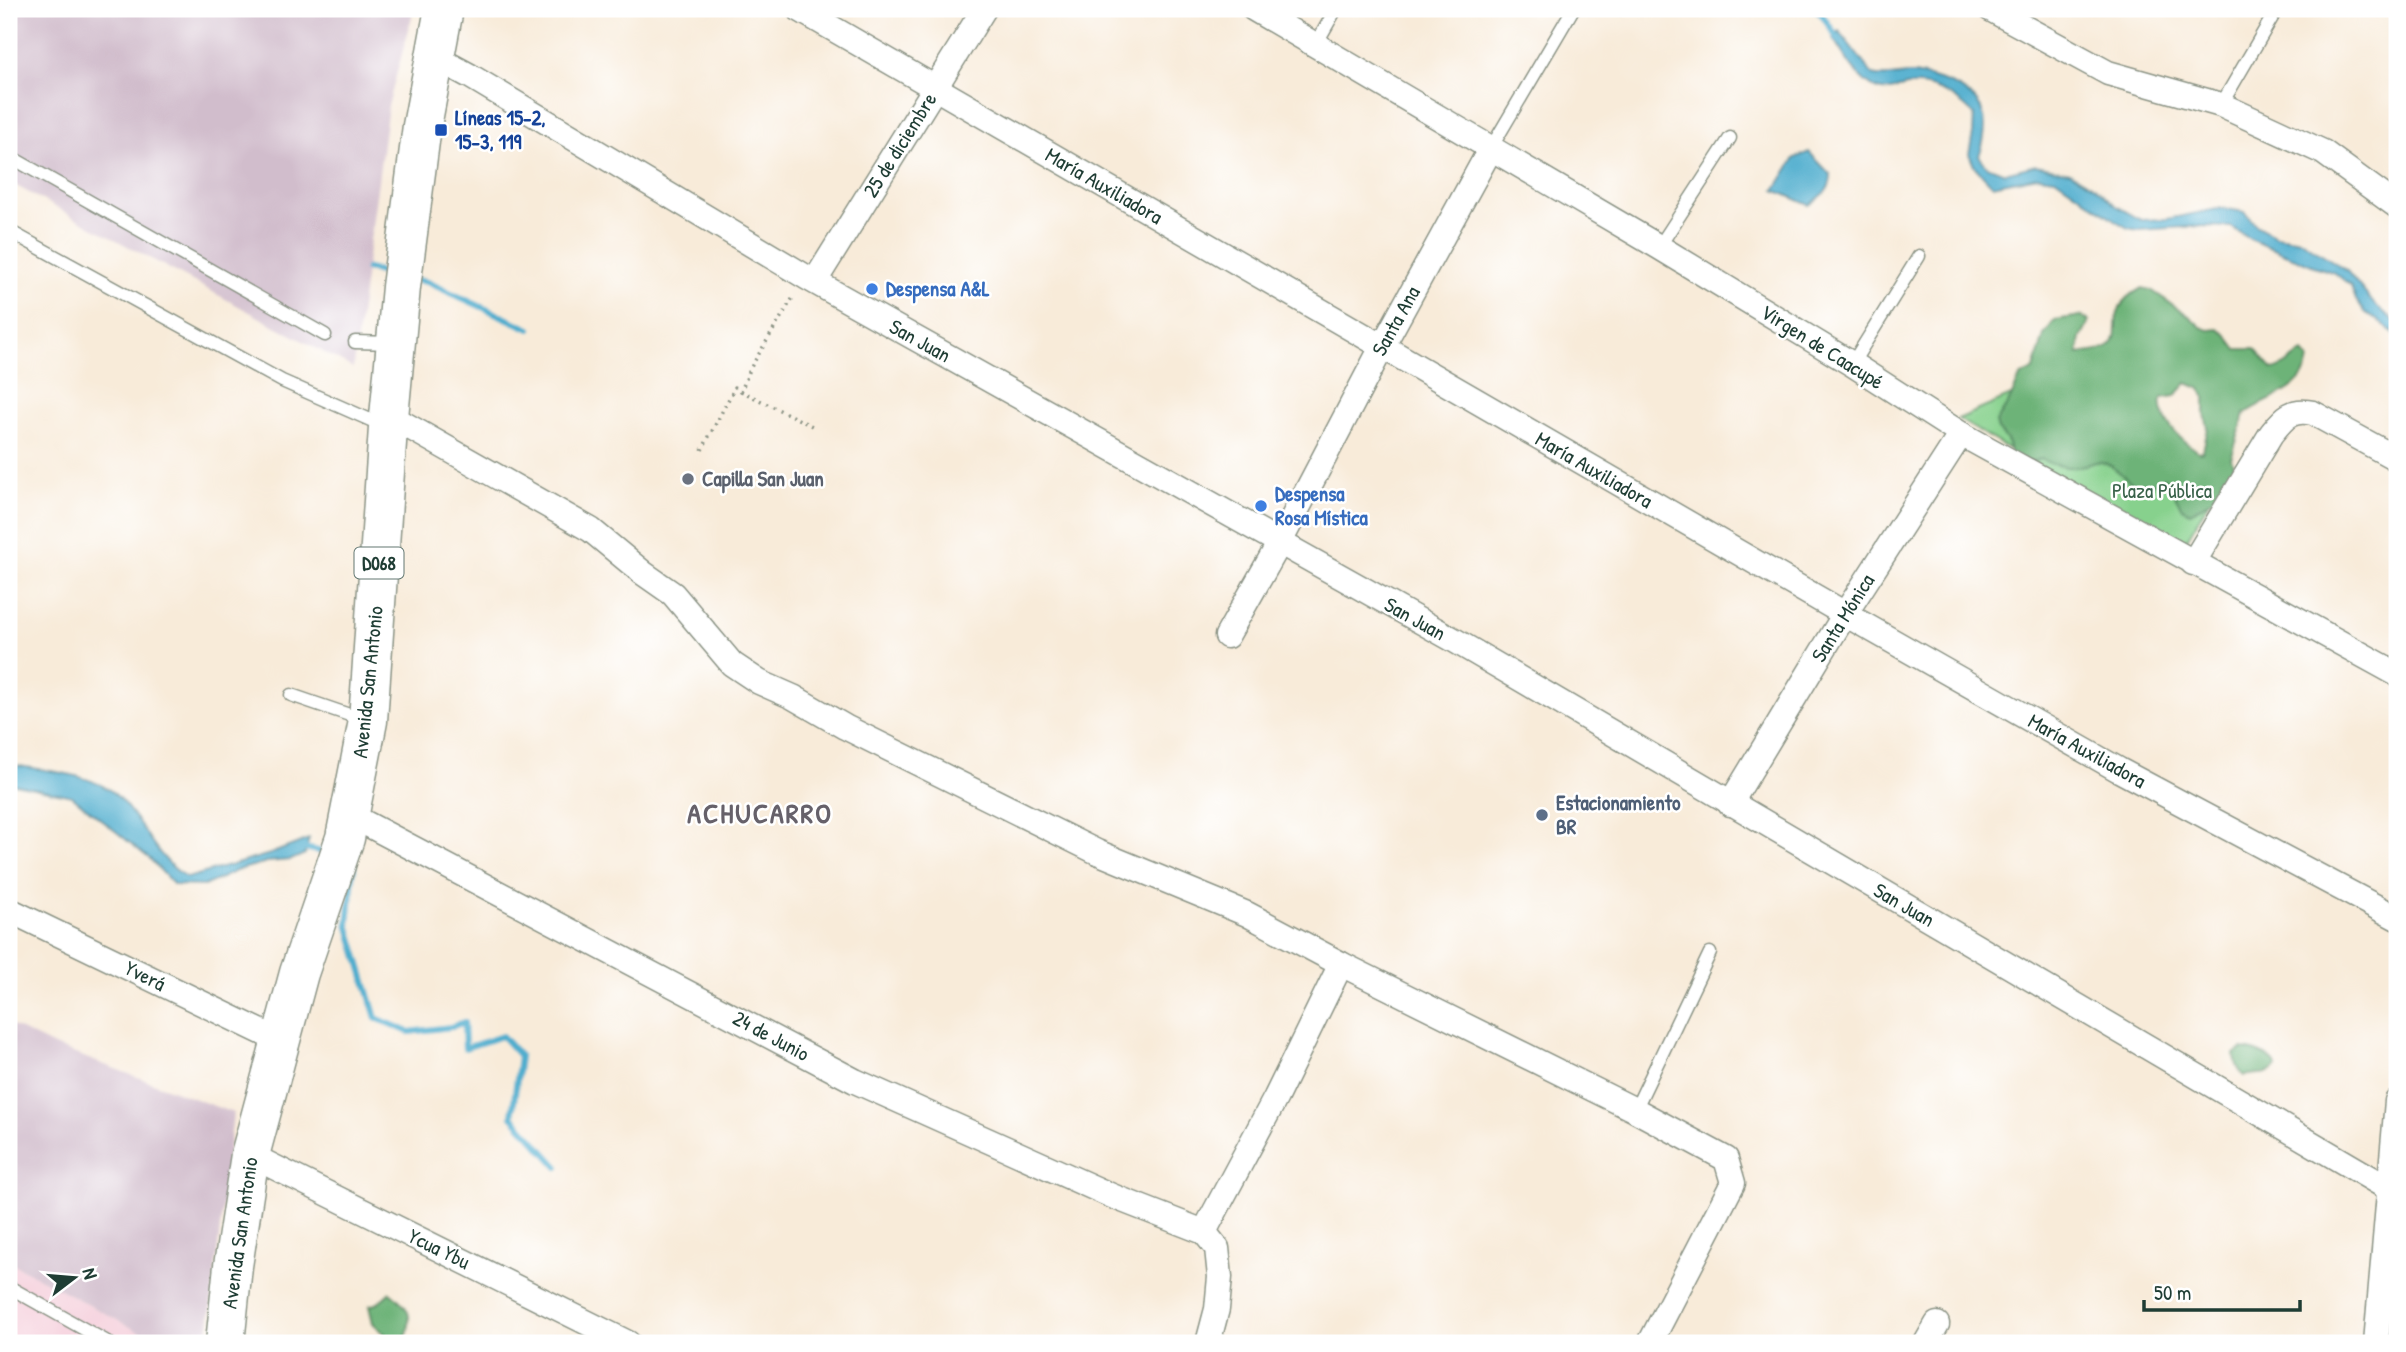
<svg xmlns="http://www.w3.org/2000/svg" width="2406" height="1352" font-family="'Patrick Hand',sans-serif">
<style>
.built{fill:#f5cfdb}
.industrial{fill:#d1bdcc}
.green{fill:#87d18d;stroke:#538760;stroke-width:2}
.forest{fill:#6db378;stroke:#467856;stroke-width:2;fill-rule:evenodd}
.water{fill:#50adce;stroke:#387581;stroke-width:2}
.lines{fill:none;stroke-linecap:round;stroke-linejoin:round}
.stream{stroke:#50adce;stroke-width:6}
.lane-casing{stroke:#8c9486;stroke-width:15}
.street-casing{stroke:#8c9486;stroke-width:27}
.primary-casing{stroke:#8c9486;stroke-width:41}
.path{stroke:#8c9486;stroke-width:3.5;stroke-dasharray:2 5;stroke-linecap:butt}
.lane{stroke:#fff;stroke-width:12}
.street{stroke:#fff;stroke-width:24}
.primary{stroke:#fff;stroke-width:38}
.transit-dot{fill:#1a4fb4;stroke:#fff;stroke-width:2.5}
.shop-dot{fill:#3f7fe0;stroke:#fff;stroke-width:2.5}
.worship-dot{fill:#6b7280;stroke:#fff;stroke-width:2.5}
.service-dot{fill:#5c6f8a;stroke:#fff;stroke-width:2.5}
.labels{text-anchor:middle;stroke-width:5;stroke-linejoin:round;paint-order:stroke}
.shield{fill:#fff;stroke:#627771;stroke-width:2}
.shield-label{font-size:19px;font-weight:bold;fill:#1f3d34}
.transit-label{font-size:21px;font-weight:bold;fill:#164399;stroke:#fff;text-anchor:start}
.street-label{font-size:21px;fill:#1f3d34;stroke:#fff}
.shop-label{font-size:21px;font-weight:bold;fill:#366cbe;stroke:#fff;text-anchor:start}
.worship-label{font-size:21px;font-weight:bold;fill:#5b616d;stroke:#fff;text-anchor:start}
.park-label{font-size:21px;fill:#39624a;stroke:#fff}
.service-label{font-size:21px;font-weight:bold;fill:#4e5e75;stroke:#fff;text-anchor:start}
.district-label{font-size:28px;font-weight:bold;letter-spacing:2px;fill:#66616a;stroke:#fff}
</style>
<rect width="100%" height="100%" fill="#fff"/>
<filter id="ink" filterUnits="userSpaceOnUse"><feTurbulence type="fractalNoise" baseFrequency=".0143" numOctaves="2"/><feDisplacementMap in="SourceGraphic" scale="14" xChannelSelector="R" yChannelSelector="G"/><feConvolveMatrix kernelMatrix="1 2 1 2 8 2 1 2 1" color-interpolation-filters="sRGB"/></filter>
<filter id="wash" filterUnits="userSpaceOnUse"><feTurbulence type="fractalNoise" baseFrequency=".00686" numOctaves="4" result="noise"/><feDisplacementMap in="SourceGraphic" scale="28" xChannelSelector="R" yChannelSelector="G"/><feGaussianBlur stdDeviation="1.57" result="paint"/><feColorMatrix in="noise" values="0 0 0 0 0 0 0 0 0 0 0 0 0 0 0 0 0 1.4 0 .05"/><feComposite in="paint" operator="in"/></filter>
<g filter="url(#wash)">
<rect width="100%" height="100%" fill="#f8ebd9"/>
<!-- built -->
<path class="built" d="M9 1262 160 1343H9Z"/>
<!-- industrial -->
<g class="industrial">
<path d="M9 9H414L388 106 353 368 9 182Z"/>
<path d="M9 1024 54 1046 233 1113 207 1343H160L9 1262Z"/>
</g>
<!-- green -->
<path class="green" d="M2050 379 2224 476 2180 551 1958 419Z"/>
<!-- forest -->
<g class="forest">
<path d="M2142 288 2151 290 2188 315 2201 327 2209 330 2218 329 2226 334 2237 349H2255L2273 370C2286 368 2291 358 2303 353L2309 360C2305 392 2266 398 2245 414L2231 458 2237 474C2233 485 2201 508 2190 512L2182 508 2165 478 2142 488C2125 483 2119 466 2101 462 2095 461 2090 464 2085 466 2069 469 2055 467 2041 459L2028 463 2012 461 2007 440 1998 430 1996 422 2010 400 2020 377 2034 369 2044 335 2055 320 2081 316 2089 321 2081 338 2078 354C2088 352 2102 352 2110 346 2125 334 2101 310 2142 288ZM2187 383 2199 388 2205 396V414L2208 428 2203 451 2199 452C2181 441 2158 420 2162 398L2175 396Z"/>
<path d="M2242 1049C2255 1050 2271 1056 2277 1067 2267 1076 2258 1073 2245 1076 2237 1070 2236 1064 2235 1054Z"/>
<path d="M390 1292C411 1308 413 1317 405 1341L394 1343 373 1323 369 1306 378 1303Z"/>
</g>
<!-- water -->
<g class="water">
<path d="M1839 31 1873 75C1885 79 1898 74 1911 74 1923 74 1936 79 1948 83 1985 98 1992 119 1979 156L1987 166 2005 173 2036 165 2070 172 2095 187 2115 205 2141 220 2167 219 2222 208 2244 212 2257 226 2276 236 2301 240 2347 271 2374 304 2397 323V336L2377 319 2366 313 2356 300 2351 286 2335 273 2314 266 2250 239 2231 227 2201 226 2139 230 2128 228 2116 221 2055 178 2038 176 1992 185 1974 166 1969 154 1973 134 1974 115C1961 100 1938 86 1918 85 1903 84 1889 95 1875 88 1857 79 1843 54 1833 38Z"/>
<path d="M1809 152 1831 175C1831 191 1821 197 1809 205L1775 190 1795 158Z"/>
<path d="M9 764C41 771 92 772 117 796 143 822 155 858 187 878L270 854 309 839 305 854 291 860 267 862 238 870 204 886 174 885 150 859 72 796 9 783Z"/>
</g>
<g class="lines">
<!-- stream -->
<g class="stream">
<path d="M1815 9 1823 16 1840 42"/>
<path d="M367 269 392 275"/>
<path d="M416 280 427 282 530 329"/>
<path d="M300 847 327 853"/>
<path d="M354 866 348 924 376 1018 409 1032 451 1027 464 1022 465 1048 502 1036 520 1056 512 1116 558 1167"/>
</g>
</g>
</g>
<g filter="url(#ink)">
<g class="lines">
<defs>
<g id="lane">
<path d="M1316 44 1336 9"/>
<path d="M2221 105 2277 9"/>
<path d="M1491 148 1573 9"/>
<path d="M9 156 325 335"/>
<path d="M9 231 282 381 384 426"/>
<path d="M1659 247 1730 138"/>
<path d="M355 342 392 343"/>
<path d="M1852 364 1919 256"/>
<path d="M291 695 364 720"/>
<path d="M1635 1110 1710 953"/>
<path d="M9 1287 109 1343"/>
</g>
<g id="street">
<path d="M799 9 1845 614 2119 770 2397 918"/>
<path d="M1254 9 1659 247 1852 364 1961 434 2397 674"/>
<path d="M1990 9 2108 73 2221 105 2323 152 2397 206"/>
<path d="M433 56 470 76 806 277 1454 640 2391 1190"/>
<path d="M815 281 984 9"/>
<path d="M390 416 591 530 643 573 673 594 732 664 759 682 793 697 845 727 1097 852 1247 914 1341 964 1635 1110 1726 1159 1733 1183 1650 1343"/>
<path d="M2193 563 2271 434C2284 418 2291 408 2313 413L2397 459"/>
<path d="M1227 636 1279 544 1382 347 1491 148"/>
<path d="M1730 804 1845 614 1961 434"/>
<path d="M350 815 855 1081 1112 1196 1204 1232 1217 1248 1220 1277 1217 1309 1208 1343"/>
<path d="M9 910 280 1041"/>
<path d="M250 1155 628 1343"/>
<path d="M1204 1232 1276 1097 1341 964"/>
<path d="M1926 1343 1937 1324"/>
<path d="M2376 1343 2397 1101"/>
</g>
<path id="primary" d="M225 1343 233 1266 250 1155 299 973 345 838 368 721 388 428 401 287 422 126 444 9"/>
</defs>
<!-- lane casing -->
<use href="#lane" class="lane-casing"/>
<!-- street casing -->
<use href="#street" class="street-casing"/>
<!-- primary casing -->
<use href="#primary" class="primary-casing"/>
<!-- path -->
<g class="path">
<path d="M741 391 814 427"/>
<path d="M702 450 735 387 741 391 751 367 794 296"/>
</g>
<!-- lane -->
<use href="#lane" class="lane"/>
<!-- street -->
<use href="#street" class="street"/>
<!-- primary -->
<use href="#primary" class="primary"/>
</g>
</g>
<!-- markers -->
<rect class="transit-dot" x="434" y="123" width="14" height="14" rx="3.5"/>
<g class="shop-dot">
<circle cx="872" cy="289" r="7"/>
<circle cx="1261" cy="506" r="7"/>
</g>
<circle class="worship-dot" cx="688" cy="479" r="7"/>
<circle class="service-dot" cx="1542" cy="815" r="7"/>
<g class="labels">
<!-- shield labels -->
<rect class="shield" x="354.5" y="547.5" width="49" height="31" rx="5"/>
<g class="shield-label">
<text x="379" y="570">D068</text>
</g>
<!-- transit labels -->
<g class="transit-label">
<text x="455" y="125">Líneas 15-2,<tspan x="455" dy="24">15-3, 119</tspan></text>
</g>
<!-- street labels -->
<g class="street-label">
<text transform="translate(900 145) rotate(-58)" y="7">25 de diciembre</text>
<text transform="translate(1104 186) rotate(30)" y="7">María Auxiliadora</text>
<text transform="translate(1396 321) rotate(-61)" y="7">Santa Ana</text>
<text transform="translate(920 341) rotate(29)" y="7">San Juan</text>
<text transform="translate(1822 347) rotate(32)" y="7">Virgen de Caacupé</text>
<text transform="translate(1594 470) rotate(30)" y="7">María Auxiliadora</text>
<text transform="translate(1843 618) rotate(-58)" y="7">Santa Mónica</text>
<text transform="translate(1415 619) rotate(29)" y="7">San Juan</text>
<text transform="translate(368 682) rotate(-84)" y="7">Avenida San Antonio</text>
<text transform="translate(2087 751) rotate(29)" y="7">María Auxiliadora</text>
<text transform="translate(1904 905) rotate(30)" y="7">San Juan</text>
<text transform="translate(145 976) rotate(26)" y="7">Yverá</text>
<text transform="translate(771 1036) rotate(28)" y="7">24 de Junio</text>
<text transform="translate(240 1233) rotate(-82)" y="7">Avenida San Antonio</text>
<text transform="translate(439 1249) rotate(26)" y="7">Ycua Ybu</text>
</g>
<!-- shop labels -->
<g class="shop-label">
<text x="886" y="296">Despensa A&amp;L</text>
<text x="1275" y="501">Despensa<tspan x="1275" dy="24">Rosa Mística</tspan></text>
</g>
<!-- worship labels -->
<g class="worship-label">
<text x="702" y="486">Capilla San Juan</text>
</g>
<!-- park labels -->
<g class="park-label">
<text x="2162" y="498">Plaza Pública</text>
</g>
<!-- service labels -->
<g class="service-label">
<text x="1556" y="810">Estacionamiento<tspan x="1556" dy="24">BR</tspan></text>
</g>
<!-- district labels -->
<g class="district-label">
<text x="760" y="823">ACHUCARRO</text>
</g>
</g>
<!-- margin -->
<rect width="2406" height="1352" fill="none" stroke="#fff" stroke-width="35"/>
<!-- north arrow -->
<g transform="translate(74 1278) rotate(74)" stroke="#ffffff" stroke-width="5" paint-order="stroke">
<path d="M0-5L12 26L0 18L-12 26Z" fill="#1f3d34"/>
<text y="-10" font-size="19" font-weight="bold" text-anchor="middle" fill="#1f3d34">N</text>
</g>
<!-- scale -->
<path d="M2144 1300v10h156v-10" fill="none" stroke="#1f3d34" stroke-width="3.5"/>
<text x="2154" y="1300" font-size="21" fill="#1f3d34" stroke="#ffffff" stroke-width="5" paint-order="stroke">50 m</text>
</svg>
